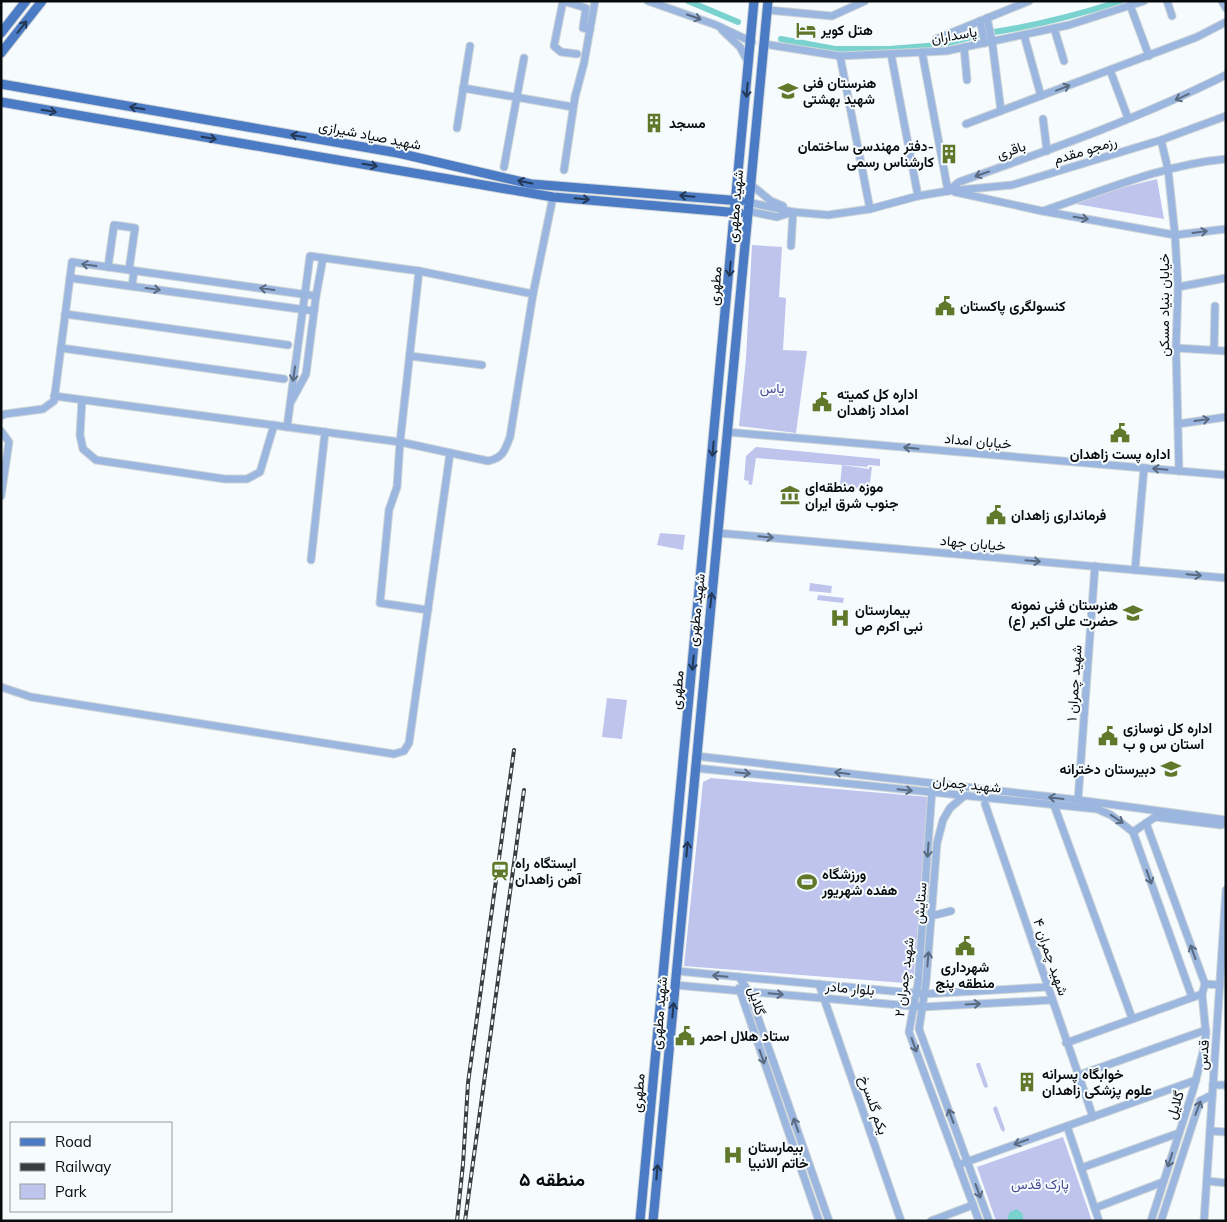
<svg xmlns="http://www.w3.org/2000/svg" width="1227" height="1222" font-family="Mulish,Vazirmatn,sans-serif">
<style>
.green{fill:#bfc4ed}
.water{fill:#79d2cd}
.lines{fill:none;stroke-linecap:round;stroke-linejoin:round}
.canal{stroke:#79d2cd;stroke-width:6}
.minor-casing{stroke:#d0d5d8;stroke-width:9}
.major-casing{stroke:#d0d5d8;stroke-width:11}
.minor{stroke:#9bb7df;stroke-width:7}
.major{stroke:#4a7bc4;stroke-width:9}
.rail-casing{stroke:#3a3d40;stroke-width:4}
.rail{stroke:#f6fbfe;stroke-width:2;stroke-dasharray:5.5;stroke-linecap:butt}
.oneway{stroke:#596a81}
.oneway2{stroke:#233857}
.labels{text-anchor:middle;stroke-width:4;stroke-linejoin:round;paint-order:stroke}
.poi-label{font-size:14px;font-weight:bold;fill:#090c0f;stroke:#f6fbfe;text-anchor:start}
.street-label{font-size:14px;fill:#090c0f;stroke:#f6fbfe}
.park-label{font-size:14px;fill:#484992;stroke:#f6fbfe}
.district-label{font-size:19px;font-weight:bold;fill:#090c0f;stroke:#f6fbfe}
</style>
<rect width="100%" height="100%" fill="#f6fbfe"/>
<!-- green -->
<g class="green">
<path d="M1157 179 1164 219 1064 202Z"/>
<path d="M752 245 782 247 779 297 786 298 783 350 807 351 796 433 739 426 746 359Z"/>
<path d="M756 447 880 459V466L868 465 867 467 756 458 752 485 748 484 749 481 744 480 746 456Z"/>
<path d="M842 465 869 469V467H872L869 490 840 486Z"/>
<path d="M660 533 685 535 683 550 657 545Z"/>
<path d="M810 583 832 586 831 593 809 591Z"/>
<path d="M818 595 844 598 843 603 817 600Z"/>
<path d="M607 698 627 700 622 739 602 737Z"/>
<path d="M711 778 928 797 914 974 905 983 684 966 703 782Z"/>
<path d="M977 1063H980L988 1086 987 1088 984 1087 976 1065Z"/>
<path d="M995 1106 997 1107 1005 1129 1004 1132 1001 1130 993 1109Z"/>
<path d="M1063 1137 1092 1221H996L977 1167Z"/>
</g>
<!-- water -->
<path class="water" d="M1017 1209 1023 1214V1221H1009L1008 1217 1010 1212Z"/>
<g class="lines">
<!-- canal -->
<g class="canal">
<path d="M688 1 738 22"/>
<path d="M994 32C1039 25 1078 15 1121 1"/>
<path d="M781 39 835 49H889L940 45 987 33"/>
</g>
<defs>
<g id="minor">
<path d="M648 1 716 25 752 42"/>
<path d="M1167 1 1172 16"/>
<path d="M1222 1 1226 8"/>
<path d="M1130 5 1149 56"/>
<path d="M767 10 832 16 865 1"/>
<path d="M987 18 992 41 1001 111"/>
<path d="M980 21 985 43"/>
<path d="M1054 28 1064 61"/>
<path d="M722 30 740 47 748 62"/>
<path d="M1024 35 1041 96"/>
<path d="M936 39 1029 1"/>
<path d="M764 44 840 56 946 51 1069 25 1144 1"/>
<path d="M964 47 967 80"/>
<path d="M922 52 948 191"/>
<path d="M577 54 561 52 554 46 563 1 586 8 583 28 590 30"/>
<path d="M891 54 918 196"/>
<path d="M840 56 870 209"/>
<path d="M1110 70 1128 118"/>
<path d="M463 88 573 107"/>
<path d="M1043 119 1047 151"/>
<path d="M966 124 1197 37 1226 22"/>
<path d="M457 128 470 46"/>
<path d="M1161 140 1168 169 1175 235 1178 287 1176 348 1179 471"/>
<path d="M504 167 524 58"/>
<path d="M564 170 575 97 584 63 595 1"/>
<path d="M750 184 771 201 783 206"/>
<path d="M948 191 959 182C1049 150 1140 118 1226 75"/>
<path d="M955 192 1042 211 1175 235 1226 229"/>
<path d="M748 202 793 212 791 246"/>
<path d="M748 211 777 217 793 212 828 215 870 209 918 196 948 191 1012 185 1161 140 1226 116"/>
<path d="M1043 211C1103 191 1162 165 1226 159"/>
<path d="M108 267 114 225 135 228 129 270"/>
<path d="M419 271 400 442 397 487 389 510 380 603 428 610"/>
<path d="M70 278 314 311"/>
<path d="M132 286 134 271"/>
<path d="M1178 287 1226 278"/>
<path d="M65 314 288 345"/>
<path d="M61 348 284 379"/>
<path d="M1176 348 1226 351"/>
<path d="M1214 350 1215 306"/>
<path d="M410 356 482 365"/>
<path d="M54 396 400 442 488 461C503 458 505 450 510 437L533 294 553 197"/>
<path d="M82 400 80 435 83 449 96 460 225 479H247L260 472 274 425"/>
<path d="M292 400 306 374 316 296 323 258"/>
<path d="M1 416 5 414 43 409 54 401 72 262 316 296"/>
<path d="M1178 424 1226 417"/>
<path d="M287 427 310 256 419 271 533 294"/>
<path d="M1 431 9 442 1 496"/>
<path d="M727 432 1226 475"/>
<path d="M718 533 1226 578"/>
<path d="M311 560 325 432"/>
<path d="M1135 570 1144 468"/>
<path d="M1 687 31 697 394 754 404 751 409 743 450 453"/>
<path d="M696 756 1078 800 1226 820"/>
<path d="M695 768 1097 809 1111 815 1133 832 1155 817 1221 825 1226 823"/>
<path d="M932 790 918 983 909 1032 979 1221"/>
<path d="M964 796 950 808 943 820 937 843 926 982 919 1029 989 1221"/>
<path d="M1078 800 1095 566"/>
<path d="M985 804 1093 1117"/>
<path d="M1054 805 1132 1018"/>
<path d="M1146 823 1205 984 1220 985"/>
<path d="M1133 832 1192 997"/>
<path d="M931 916 951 911"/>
<path d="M676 971 924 994 1048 987"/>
<path d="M739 977 749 992 829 1221"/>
<path d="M819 984 901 1221"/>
<path d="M675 985 922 1007 1052 1000"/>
<path d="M739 988 819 1221"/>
<path d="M1066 1043 1202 994 1205 984"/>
<path d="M1079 1075 1206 1030"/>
<path d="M1213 1085H1226"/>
<path d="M1067 1126 1099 1221"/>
<path d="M1210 1131 1226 1132"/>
<path d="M958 1165 1196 1080"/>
<path d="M1081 1168 1179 1133"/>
<path d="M1207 1181 1226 1183"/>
<path d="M1095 1208 1163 1182"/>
<path d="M931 1221 973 1205"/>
<path d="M1151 1221 1194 1087 1203 1052 1206 1034 1202 994"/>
<path d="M1161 1221 1200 1101 1212 1095"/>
<path d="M1204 1221 1226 890"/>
</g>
<g id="major">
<path d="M1 33 26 1"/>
<path d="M1 53 42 1"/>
<path d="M1 84 398 153 531 184 741 201"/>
<path d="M1 102 553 197 740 213"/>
<path d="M640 1221 754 1"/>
<path d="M653 1221 768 1"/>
</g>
</defs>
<!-- minor casing -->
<use href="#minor" class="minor-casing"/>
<!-- major casing -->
<use href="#major" class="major-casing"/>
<!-- minor -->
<use href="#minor" class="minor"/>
<!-- major -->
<use href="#major" class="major"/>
<defs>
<g id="rail">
<path d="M457 1221 463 1164 468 1083 514 750"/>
<path d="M465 1221 524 790"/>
</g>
</defs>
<!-- rail casing -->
<use href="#rail" class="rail-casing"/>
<!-- rail -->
<use href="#rail" class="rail"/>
</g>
<!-- one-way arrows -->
<defs><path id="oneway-shaft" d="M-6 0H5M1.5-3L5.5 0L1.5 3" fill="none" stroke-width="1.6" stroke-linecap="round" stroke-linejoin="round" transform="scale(1.25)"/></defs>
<g class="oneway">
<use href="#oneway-shaft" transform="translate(694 17) rotate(19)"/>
<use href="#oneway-shaft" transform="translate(1063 88) rotate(-21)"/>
<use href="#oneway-shaft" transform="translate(1182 97) rotate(156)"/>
<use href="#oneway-shaft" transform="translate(982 174) rotate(161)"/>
<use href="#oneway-shaft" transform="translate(1081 218) rotate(10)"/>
<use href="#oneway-shaft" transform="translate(1200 232) rotate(-8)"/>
<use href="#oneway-shaft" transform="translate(89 265) rotate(-172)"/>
<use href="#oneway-shaft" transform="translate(153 289) rotate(8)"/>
<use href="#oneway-shaft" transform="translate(267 289) rotate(-172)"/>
<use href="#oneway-shaft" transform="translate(294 374) rotate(98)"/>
<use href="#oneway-shaft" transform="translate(1202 420) rotate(-8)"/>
<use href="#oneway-shaft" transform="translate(911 448) rotate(-175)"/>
<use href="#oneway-shaft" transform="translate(1160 469) rotate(-175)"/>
<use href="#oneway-shaft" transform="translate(766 537) rotate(5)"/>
<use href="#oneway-shaft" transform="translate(1033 561) rotate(5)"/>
<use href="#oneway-shaft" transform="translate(1194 575) rotate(5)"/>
<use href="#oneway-shaft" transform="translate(743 773) rotate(6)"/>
<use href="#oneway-shaft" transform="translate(842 773) rotate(-173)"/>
<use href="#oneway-shaft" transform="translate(905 790) rotate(6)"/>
<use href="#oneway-shaft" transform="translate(1056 798) rotate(-173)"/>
<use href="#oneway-shaft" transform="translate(1117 819) rotate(34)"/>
<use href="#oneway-shaft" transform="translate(928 850) rotate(94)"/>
<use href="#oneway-shaft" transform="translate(1149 877) rotate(70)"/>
<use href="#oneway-shaft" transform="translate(1193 952) rotate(-110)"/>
<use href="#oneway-shaft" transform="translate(928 959) rotate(-85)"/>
<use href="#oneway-shaft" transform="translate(720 976) rotate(-175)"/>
<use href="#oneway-shaft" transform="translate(776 994) rotate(5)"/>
<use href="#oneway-shaft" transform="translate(973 1004) rotate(-3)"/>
<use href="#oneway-shaft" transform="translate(914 1045) rotate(70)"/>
<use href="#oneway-shaft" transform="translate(762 1057) rotate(71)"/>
<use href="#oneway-shaft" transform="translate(1198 1108) rotate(-69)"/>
<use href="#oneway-shaft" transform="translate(951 1116) rotate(-110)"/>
<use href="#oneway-shaft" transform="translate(796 1125) rotate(-109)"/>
<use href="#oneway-shaft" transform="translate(1021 1142) rotate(161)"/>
<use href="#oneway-shaft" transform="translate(1170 1160) rotate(108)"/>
<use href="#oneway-shaft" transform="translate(978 1191) rotate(70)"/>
</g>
<g class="oneway2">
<use href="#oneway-shaft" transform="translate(22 27) rotate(-52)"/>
<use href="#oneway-shaft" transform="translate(747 90) rotate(95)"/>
<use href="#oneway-shaft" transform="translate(137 108) rotate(-170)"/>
<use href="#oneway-shaft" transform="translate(49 111) rotate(10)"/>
<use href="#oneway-shaft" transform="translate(298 136) rotate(-170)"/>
<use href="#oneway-shaft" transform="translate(209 138) rotate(10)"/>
<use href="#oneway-shaft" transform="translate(370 165) rotate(10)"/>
<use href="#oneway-shaft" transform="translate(525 182) rotate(-168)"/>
<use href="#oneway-shaft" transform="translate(687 196) rotate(-175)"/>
<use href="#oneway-shaft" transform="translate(582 199) rotate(5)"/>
<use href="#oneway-shaft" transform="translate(730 269) rotate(95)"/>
<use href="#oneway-shaft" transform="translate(713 449) rotate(95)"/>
<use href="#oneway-shaft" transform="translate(711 600) rotate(-84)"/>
<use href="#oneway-shaft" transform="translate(693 663) rotate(95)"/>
<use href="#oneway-shaft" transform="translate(687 849) rotate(-85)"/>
<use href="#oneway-shaft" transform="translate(673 1010) rotate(-85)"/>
<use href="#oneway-shaft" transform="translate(657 1172) rotate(-85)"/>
</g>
<!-- icons -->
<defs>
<symbol id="hotel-bare" viewBox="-9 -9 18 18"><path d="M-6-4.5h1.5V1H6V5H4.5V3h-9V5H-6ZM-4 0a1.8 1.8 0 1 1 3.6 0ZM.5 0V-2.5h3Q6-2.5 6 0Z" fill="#5f782a" stroke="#f6fbfe" stroke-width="2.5" paint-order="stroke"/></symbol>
<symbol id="school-bare" viewBox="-9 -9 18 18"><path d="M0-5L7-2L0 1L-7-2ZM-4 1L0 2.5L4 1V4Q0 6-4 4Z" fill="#5f782a" stroke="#f6fbfe" stroke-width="2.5" paint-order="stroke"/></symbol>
<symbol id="building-bare" viewBox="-9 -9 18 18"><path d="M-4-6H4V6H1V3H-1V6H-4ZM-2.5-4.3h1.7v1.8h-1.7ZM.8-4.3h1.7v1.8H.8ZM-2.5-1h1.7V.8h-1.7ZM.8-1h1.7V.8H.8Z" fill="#5f782a" stroke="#f6fbfe" stroke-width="2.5" paint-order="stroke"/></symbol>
<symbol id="civic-bare" viewBox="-9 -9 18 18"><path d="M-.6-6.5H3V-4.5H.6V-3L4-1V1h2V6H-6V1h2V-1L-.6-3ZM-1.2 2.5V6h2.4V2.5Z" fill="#5f782a" stroke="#f6fbfe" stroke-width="2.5" paint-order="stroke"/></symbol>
<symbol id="museum-bare" viewBox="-9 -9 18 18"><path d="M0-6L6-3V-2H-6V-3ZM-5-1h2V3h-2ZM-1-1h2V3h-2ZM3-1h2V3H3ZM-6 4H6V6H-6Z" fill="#5f782a" stroke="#f6fbfe" stroke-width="2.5" paint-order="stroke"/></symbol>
<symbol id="hospital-bare" viewBox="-9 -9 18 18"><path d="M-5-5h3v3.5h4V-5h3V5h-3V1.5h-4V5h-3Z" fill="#5f782a" stroke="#f6fbfe" stroke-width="2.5" paint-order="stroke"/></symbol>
<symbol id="station-bare" viewBox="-9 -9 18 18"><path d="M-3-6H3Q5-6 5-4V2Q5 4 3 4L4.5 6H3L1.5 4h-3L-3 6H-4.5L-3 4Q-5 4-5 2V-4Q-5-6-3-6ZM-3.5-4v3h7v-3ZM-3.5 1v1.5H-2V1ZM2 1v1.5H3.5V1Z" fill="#5f782a" stroke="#f6fbfe" stroke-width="2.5" paint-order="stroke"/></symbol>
<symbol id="stadium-bare" viewBox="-9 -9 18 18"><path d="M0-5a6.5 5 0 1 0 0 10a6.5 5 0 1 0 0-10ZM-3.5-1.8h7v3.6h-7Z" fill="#5f782a" stroke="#f6fbfe" stroke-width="2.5" paint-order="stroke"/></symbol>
</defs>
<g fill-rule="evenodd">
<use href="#hotel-bare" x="792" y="16" width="28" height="28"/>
<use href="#school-bare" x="774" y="77" width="28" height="28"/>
<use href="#building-bare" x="640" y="109" width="28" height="28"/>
<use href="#building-bare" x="935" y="140" width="28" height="28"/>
<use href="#civic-bare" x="931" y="292" width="28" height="28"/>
<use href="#civic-bare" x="808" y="388" width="28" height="28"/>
<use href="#civic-bare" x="1106" y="419" width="28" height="28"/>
<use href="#museum-bare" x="776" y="481" width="28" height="28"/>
<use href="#civic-bare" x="982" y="501" width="28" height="28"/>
<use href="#school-bare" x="1119" y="599" width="28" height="28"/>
<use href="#hospital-bare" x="826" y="604" width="28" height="28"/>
<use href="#civic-bare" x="1094" y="722" width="28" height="28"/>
<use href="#school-bare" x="1157" y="755" width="28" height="28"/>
<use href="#station-bare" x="486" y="857" width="28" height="28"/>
<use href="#stadium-bare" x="793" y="868" width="28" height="28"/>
<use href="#civic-bare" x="951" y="932" width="28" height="28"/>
<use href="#civic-bare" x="671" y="1022" width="28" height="28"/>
<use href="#building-bare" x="1013" y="1068" width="28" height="28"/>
<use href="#hospital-bare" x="719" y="1141" width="28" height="28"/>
</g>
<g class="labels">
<!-- poi labels -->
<g class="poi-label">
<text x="821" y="35">هتل کویر</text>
<text x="803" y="88">هنرستان فنی<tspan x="803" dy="16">شهید بهشتی</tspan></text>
<text x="669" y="128">مسجد</text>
<text x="934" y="151" text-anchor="end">دفتر مهندسی ساختمان-<tspan x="934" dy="16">کارشناس رسمی</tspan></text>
<text x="960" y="311">کنسولگری پاکستان</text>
<text x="837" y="399">اداره کل کمیته<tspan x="837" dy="16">امداد زاهدان</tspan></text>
<text x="1120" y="459" text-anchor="middle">اداره پست زاهدان</text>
<text x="805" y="492">موزه منطقه‌ای<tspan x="805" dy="16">جنوب شرق ایران</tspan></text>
<text x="1011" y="520">فرمانداری زاهدان</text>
<text x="1118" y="610" text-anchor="end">هنرستان فنی نمونه<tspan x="1118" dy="16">حضرت علی اکبر (ع)</tspan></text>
<text x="855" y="615">بیمارستان<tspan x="855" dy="16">نبی اکرم ص</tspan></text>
<text x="1123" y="733">اداره کل نوسازی<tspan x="1123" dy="16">استان س و ب</tspan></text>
<text x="1156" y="774" text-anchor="end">دبیرستان دخترانه</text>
<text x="515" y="868">ایستگاه راه<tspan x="515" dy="16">آهن زاهدان</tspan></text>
<text x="822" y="879">ورزشگاه<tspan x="822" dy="16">هفده شهریور</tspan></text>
<text x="965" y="972" text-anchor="middle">شهرداری<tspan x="965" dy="16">منطقه پنج</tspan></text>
<text x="700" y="1041">ستاد هلال احمر</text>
<text x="1042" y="1079">خوابگاه پسرانه<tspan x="1042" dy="16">علوم پزشکی زاهدان</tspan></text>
<text x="748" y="1152">بیمارستان<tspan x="748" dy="16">خاتم الانبیا</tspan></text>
</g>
<!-- street labels -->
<g class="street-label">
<text transform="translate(954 35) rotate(-9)" y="5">پاسداران</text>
<text transform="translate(370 135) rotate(11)" y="5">شهید صیاد شیرازی</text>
<text transform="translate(1011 150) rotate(-19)" y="5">باقری</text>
<text transform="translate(1085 150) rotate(-17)" y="5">رزمجو مقدم</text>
<text transform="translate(735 206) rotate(-85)" y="5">شهید مطهری</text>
<text transform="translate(715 286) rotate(-85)" y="5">مطهری</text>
<text transform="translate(1164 305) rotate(-90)" y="5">خیابان بنیاد مسکن</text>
<text transform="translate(978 441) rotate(5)" y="5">خیابان امداد</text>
<text transform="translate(973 543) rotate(5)" y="5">خیابان جهاد</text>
<text transform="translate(696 610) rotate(-84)" y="5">شهید مطهری</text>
<text transform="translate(1074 683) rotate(-86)" y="5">شهید چمران ۱</text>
<text transform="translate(677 690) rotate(-85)" y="5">مطهری</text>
<text transform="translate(967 784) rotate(6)" y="5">شهید چمران</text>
<text transform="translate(920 903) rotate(-85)" y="5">ستایش</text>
<text transform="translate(1051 957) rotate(71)" y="5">شهید چمران ۴</text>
<text transform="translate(904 977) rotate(-83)" y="5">شهید چمران ۲</text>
<text transform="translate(850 988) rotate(5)" y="5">بلوار مادر</text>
<text transform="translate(757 1001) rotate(74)" y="5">گلایل</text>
<text transform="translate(659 1013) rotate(-85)" y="5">شهید مطهری</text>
<text transform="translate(1203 1055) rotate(-86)" y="5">قدس</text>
<text transform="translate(638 1093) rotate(-85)" y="5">مطهری</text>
<text transform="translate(874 1105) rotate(71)" y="5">یکم گلسرخ</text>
<text transform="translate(1175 1105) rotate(-72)" y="5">گلایل</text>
</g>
<!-- park labels -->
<g class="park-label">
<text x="772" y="393">یاس</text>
<text x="1040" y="1189">پارک قدس</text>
</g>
<!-- district labels -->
<g class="district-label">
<text x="552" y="1186">منطقه ۵</text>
</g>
</g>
<!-- border -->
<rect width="1227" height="1222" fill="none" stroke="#090c0f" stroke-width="5"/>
<!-- legend -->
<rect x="10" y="1122" width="162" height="90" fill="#f6fbfe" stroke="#979b9e"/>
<rect x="20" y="1138" width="25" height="8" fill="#4a7bc4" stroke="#979b9e"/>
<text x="55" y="1147" font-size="15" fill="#090c0f">Road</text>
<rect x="20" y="1163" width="25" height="8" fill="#3a3d40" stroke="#979b9e"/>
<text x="55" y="1172" font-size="15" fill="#090c0f">Railway</text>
<rect x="20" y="1184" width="25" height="15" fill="#bfc4ed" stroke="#979b9e"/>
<text x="55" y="1197" font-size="15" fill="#090c0f">Park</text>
</svg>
